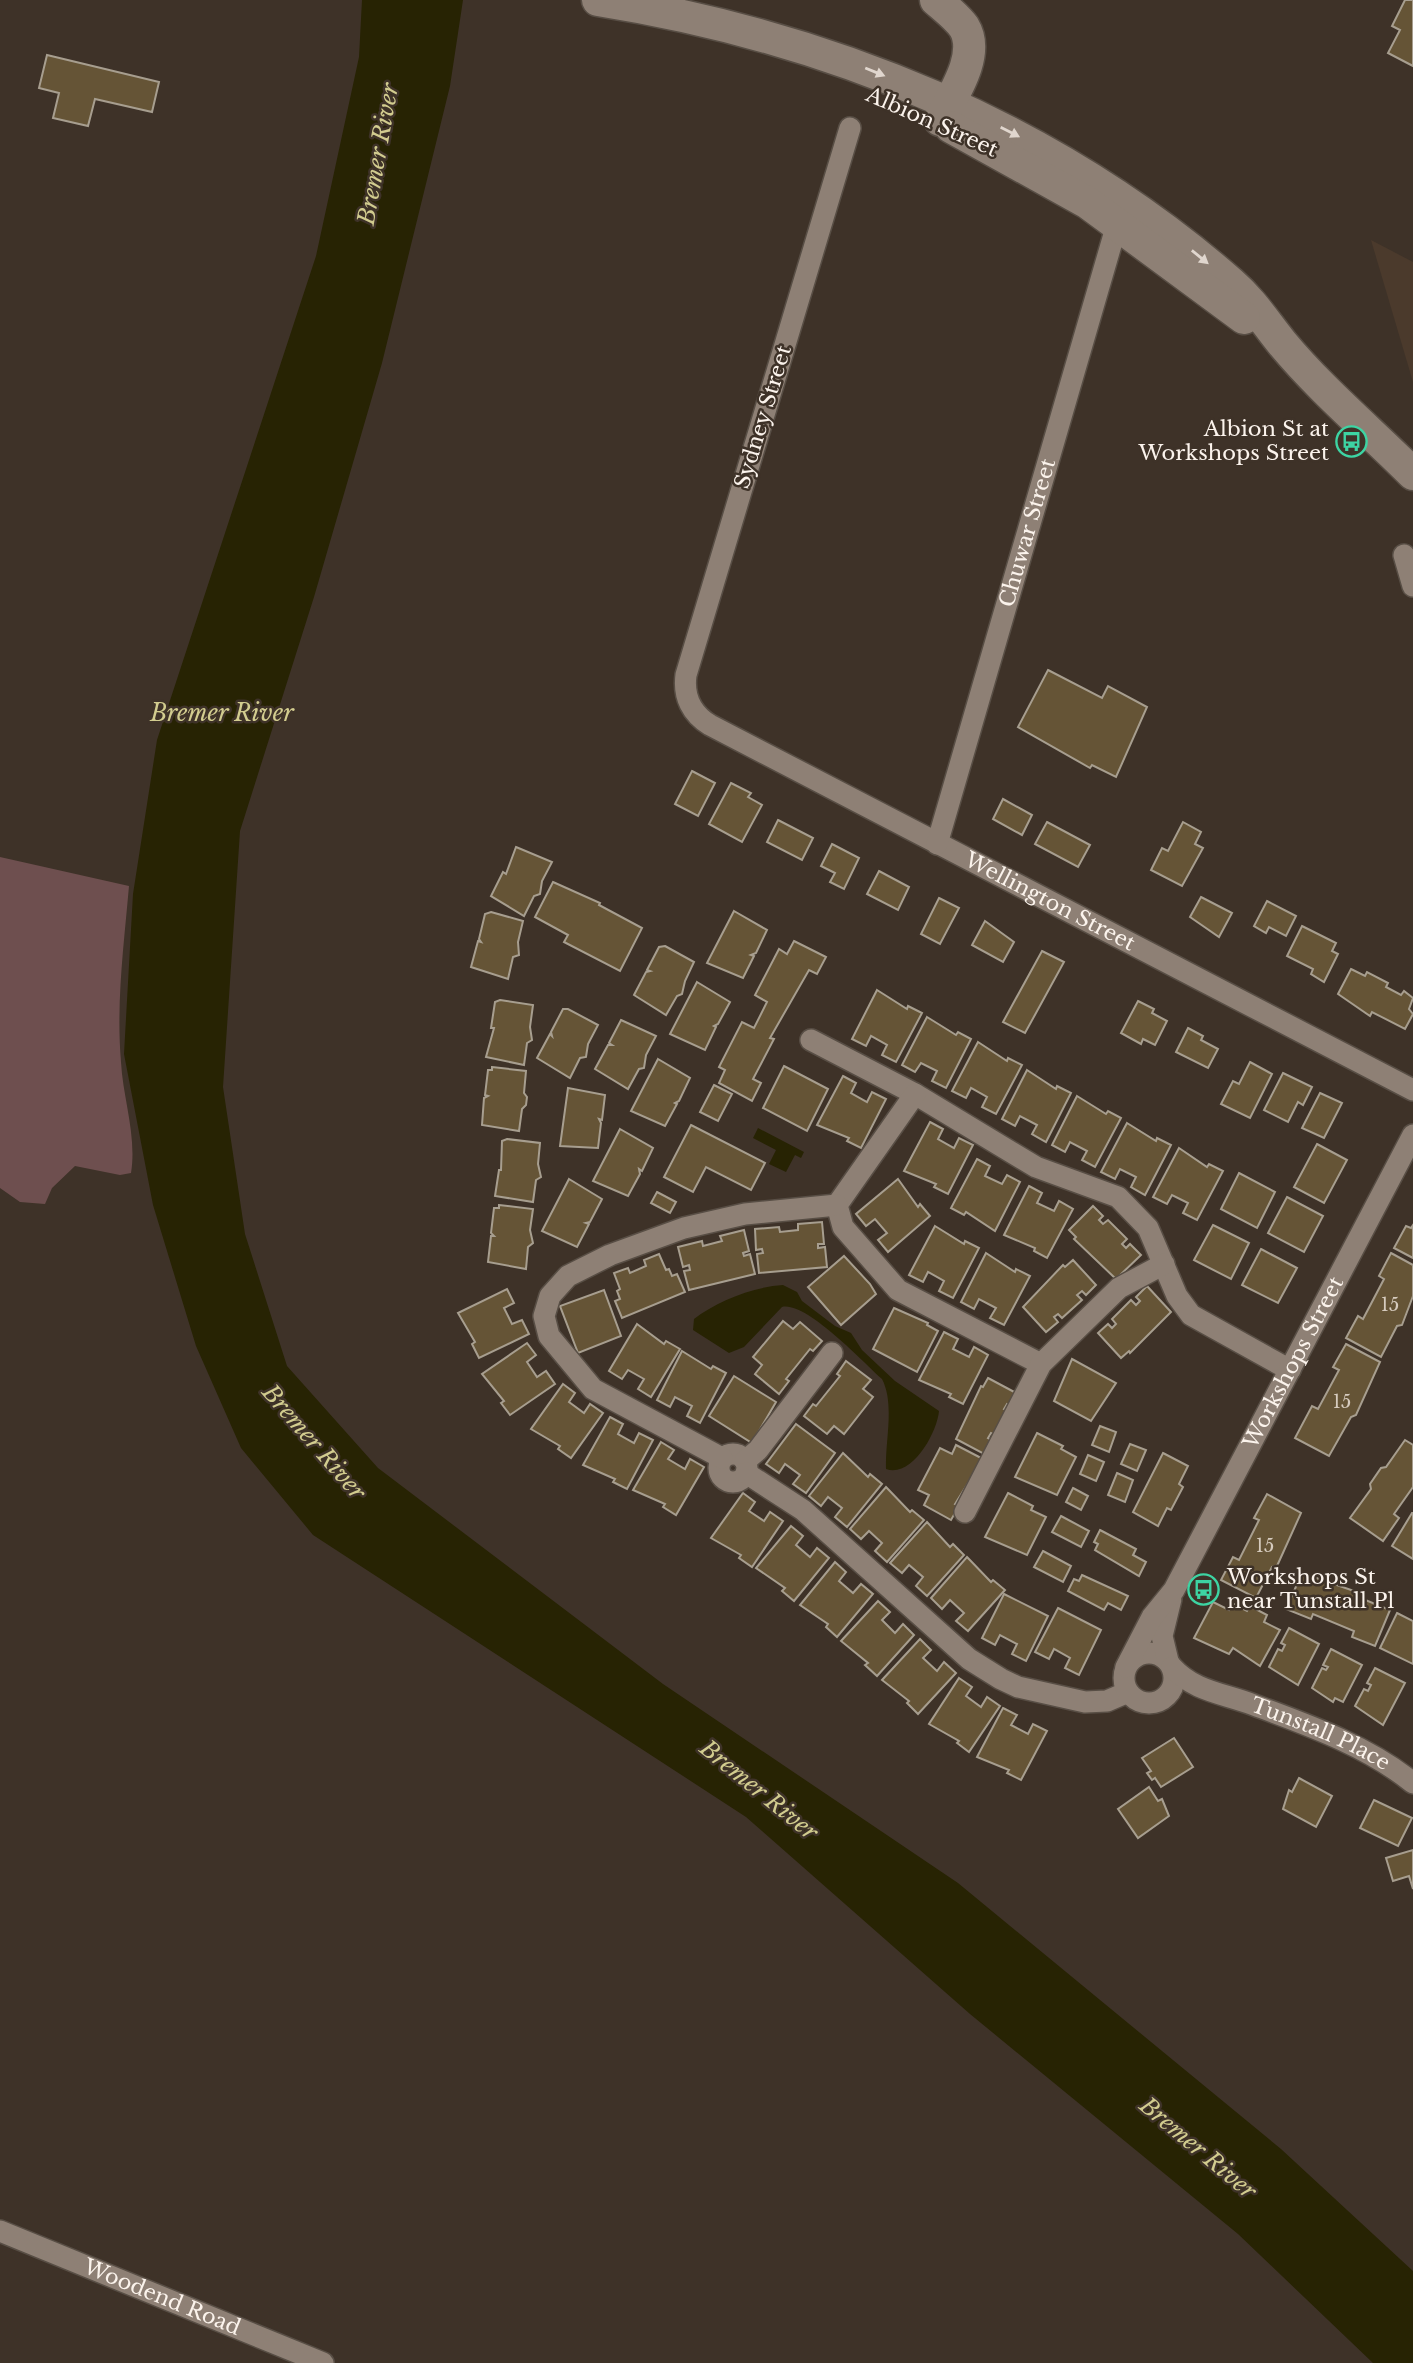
<svg xmlns="http://www.w3.org/2000/svg" width="1413" height="2363" font-family="'Libre Baskerville',serif">
<style>
.built{fill:#4b3a2c}
.green{fill:#6e4f4f}
.water{fill:#272303}
.building{fill:#655436;stroke:#a79e8f;stroke-width:2}
.lines{fill:none;stroke-linecap:round;stroke-linejoin:round}
.street-casing{stroke:#584e45;stroke-width:24}
.secondary-casing{stroke:#584e45;stroke-width:35}
.street{stroke:#8e8075;stroke-width:21}
.secondary{stroke:#8e8075;stroke-width:32}
.oneway{fill:#e0d6ce}
.labels{text-anchor:middle;stroke-width:5;stroke-linejoin:round;paint-order:stroke}
.number-label{font-size:18px;fill:#d6cbbe}
.street-label{font-size:21px;fill:#fbf3ec;stroke:#3e3228}
.poi-label{font-size:21px;fill:#fbf3ec;stroke:#3e3228;text-anchor:end}
.water-label{font-size:23px;font-style:italic;fill:#d2cc8f;stroke:#3e3228}
</style>
<rect width="100%" height="100%" fill="#3e3228"/>
<!-- built -->
<path class="built" d="M1371 240 1413 262V382Z"/>
<!-- green -->
<path class="green" d="M0 857 129 886C124 944 116 1003 121 1062 123 1099 137 1136 131 1173L120 1175 75 1166 52 1188 45 1204 20 1202 0 1188Z"/>
<!-- water -->
<g class="water">
<path d="M362 0H463L450 86 382 363 314 597 240 831 223 1087 245 1234 287 1366 378 1468 663 1684 958 1883 1281 2149 1413 2271V2363H1373L1238 2234 970 2014 746 1817 313 1535 241 1448 196 1346 153 1205 124 1054 133 894 157 740 316 256 359 57Z"/>
<path d="M758 1128 804 1152 801 1158 795 1155 786 1172 769 1164 776 1150 753 1138Z"/>
<path d="M783 1285 797 1292 802 1301 835 1326 851 1333 862 1350 895 1381 939 1411C937 1433 912 1478 886 1469 885 1441 895 1404 882 1379 863 1362 806 1301 782 1307L744 1347 729 1353 693 1330 694 1319C717 1301 753 1287 783 1285Z"/>
</g>
<!-- building -->
<g class="building">
<path d="M1405 0H1413V66L1388 53 1400 30 1392 26Z"/>
<path d="M47 55 159 82 152 112 95 99 88 126 53 118 59 93 39 88Z"/>
<path d="M1048 670 1102 698 1108 686 1147 707 1116 777 1092 765 1090 768 1018 727Z"/>
<path d="M692 771 715 783 698 816 675 804Z"/>
<path d="M731 783 751 793 748 797 762 805 742 842 709 824Z"/>
<path d="M1003 799 1032 815 1022 835 993 819Z"/>
<path d="M778 820 813 838 802 860 767 842Z"/>
<path d="M1047 822 1090 845 1078 867 1035 844Z"/>
<path d="M1183 822 1201 832 1195 844 1203 848 1182 886 1151 870 1162 848 1168 851Z"/>
<path d="M832 844 859 858 844 889 830 882 835 873 821 866Z"/>
<path d="M516 847 552 862 542 881 540 894 534 896 524 916 491 896 503 872 506 874Z"/>
<path d="M879 871 909 887 898 910 867 894Z"/>
<path d="M553 882 600 903 599 905 642 928 620 971 564 942 568 935 535 917Z"/>
<path d="M1201 897 1232 913 1219 937 1190 917Z"/>
<path d="M939 898 959 908 940 944 921 934Z"/>
<path d="M1267 901 1296 916 1286 936 1269 927 1266 933 1254 926Z"/>
<path d="M734 911 767 930 756 953 751 955 754 956 743 978 707 963Z"/>
<path d="M491 912 523 921 518 942 519 955 513 957 508 979 471 967 478 941 481 942 479 939 485 914Z"/>
<path d="M985 921 1014 942 1003 962 972 945Z"/>
<path d="M1302 926 1336 943 1332 951 1338 954 1324 982 1311 974 1313 969 1287 956Z"/>
<path d="M794 941 826 957 817 974 809 970 770 1038 774 1039 753 1079 761 1083 752 1101 719 1083 725 1070 719 1067 742 1022 754 1028 767 1002 755 995 779 949 787 954Z"/>
<path d="M665 946 694 962 685 981 682 994 677 996 666 1015 634 995 646 972 650 971 647 970 659 947Z"/>
<path d="M1042 951 1064 962 1025 1033 1003 1022Z"/>
<path d="M1351 969 1365 976 1367 972 1388 983 1386 987 1401 995 1404 991 1413 998 1409 1009 1413 1014 1405 1029 1372 1012 1370 1016 1338 994Z"/>
<path d="M697 982 730 1002 718 1024 714 1026 716 1027 705 1050 670 1034Z"/>
<path d="M877 990 907 1009 908 1006 922 1013 896 1062 882 1055 887 1045 871 1036 866 1046 852 1039Z"/>
<path d="M500 1000 533 1005 530 1027 532 1040 527 1043 524 1065 486 1057 494 1028H491L495 1002Z"/>
<path d="M1138 1001 1154 1009 1152 1013 1167 1021 1155 1045 1143 1039 1141 1044 1121 1033Z"/>
<path d="M563 1009H568L598 1025 588 1044 586 1057 580 1058 570 1078 537 1058 550 1034 552 1036 551 1032Z"/>
<path d="M927 1017 956 1035 958 1032 971 1039 946 1088 932 1081 937 1071 921 1063 915 1072 902 1065Z"/>
<path d="M621 1020 656 1036 646 1055 644 1068 639 1069 628 1089 595 1069 608 1045H612L609 1043Z"/>
<path d="M1188 1028 1203 1036 1201 1040 1218 1049 1208 1068 1176 1052Z"/>
<path d="M978 1042 1007 1061 1008 1058 1022 1065 996 1114 982 1107 987 1097 971 1088 966 1098 952 1091Z"/>
<path d="M658 1059 690 1078 679 1101 675 1103 677 1104 665 1126 631 1111Z"/>
<path d="M1250 1062 1272 1074 1250 1118 1221 1104 1233 1081 1239 1084Z"/>
<path d="M784 1066 828 1089 807 1131 763 1108Z"/>
<path d="M492 1067 526 1071 524 1093 527 1097 526 1105 522 1109 519 1131 482 1125 484 1098 488 1096 485 1095 488 1070H492Z"/>
<path d="M1027 1070 1056 1089 1057 1086 1071 1093 1046 1142 1032 1134 1037 1125 1020 1116 1015 1126 1002 1119Z"/>
<path d="M1283 1073 1312 1087 1303 1105 1298 1102 1288 1122 1264 1110Z"/>
<path d="M843 1076 856 1083 851 1093 867 1102 872 1092 886 1099 861 1148 847 1141 849 1138 817 1125Z"/>
<path d="M714 1085 732 1094 718 1121 700 1112Z"/>
<path d="M568 1088 605 1095 602 1120 599 1119 601 1123 598 1148 560 1146Z"/>
<path d="M1320 1093 1342 1103 1324 1138 1302 1128Z"/>
<path d="M1077 1096 1106 1114 1108 1111 1121 1118 1095 1167 1082 1160 1087 1151 1070 1142 1065 1152 1052 1145Z"/>
<path d="M930 1122 943 1129 938 1139 954 1148 959 1138 973 1145 948 1194 934 1187 936 1184 904 1171Z"/>
<path d="M1127 1123 1156 1141 1157 1138 1171 1145 1145 1195 1131 1187 1136 1177 1120 1169 1115 1179 1101 1172Z"/>
<path d="M691 1125 765 1163 751 1190 706 1167 693 1192 664 1177Z"/>
<path d="M620 1129 653 1148 642 1171 639 1169 640 1174 628 1196 593 1181Z"/>
<path d="M507 1139 540 1143 538 1164 541 1177 536 1180 533 1202 495 1196 499 1170H501L502 1141Z"/>
<path d="M1317 1144 1347 1160 1324 1203 1294 1187Z"/>
<path d="M1179 1148 1207 1167 1209 1164 1223 1171 1197 1220 1183 1213 1188 1203 1172 1195 1167 1204 1153 1197Z"/>
<path d="M977 1159 990 1166 985 1176 1002 1184 1007 1175 1020 1182 995 1231 966 1212 964 1215 951 1208Z"/>
<path d="M1239 1173 1275 1192 1257 1228 1221 1209Z"/>
<path d="M569 1179 602 1199 590 1222 586 1223 589 1224 577 1247 542 1231Z"/>
<path d="M898 1179 918 1207 920 1204 930 1216 888 1252 878 1240 887 1233 875 1219 866 1226 856 1214Z"/>
<path d="M1029 1186 1042 1193 1037 1203 1054 1211 1059 1201 1073 1209 1047 1258 1034 1251 1035 1248 1004 1235Z"/>
<path d="M657 1192 676 1202 670 1213 651 1203Z"/>
<path d="M1287 1197 1323 1216 1304 1252 1268 1233Z"/>
<path d="M499 1205 533 1209 530 1230 533 1243 528 1247 526 1269 488 1262 491 1236H494L491 1233 494 1208H499Z"/>
<path d="M1093 1206 1103 1216 1099 1220 1103 1224 1108 1220 1127 1239 1122 1244 1126 1248 1130 1244 1141 1255 1116 1279 1074 1239 1076 1237 1069 1230Z"/>
<path d="M822 1222 824 1244H818V1248L825 1247 827 1267 759 1273 757 1254 763 1253 762 1249 756 1250 755 1229 779 1227 780 1232 798 1230V1224Z"/>
<path d="M1213 1225 1249 1243 1231 1279 1194 1260Z"/>
<path d="M1413 1225V1258L1394 1248 1406 1226 1411 1228Z"/>
<path d="M935 1226 964 1244 965 1241 979 1248 953 1298 939 1291 944 1281 928 1272 923 1282 909 1275Z"/>
<path d="M744 1230 749 1251 743 1253 744 1256 750 1254 755 1274 689 1290 684 1271 690 1270 689 1265 683 1267 678 1247 702 1241 703 1246 722 1241 720 1236Z"/>
<path d="M1261 1249 1297 1268 1278 1303 1242 1285Z"/>
<path d="M986 1253 1015 1272 1016 1269 1030 1276 1004 1325 990 1318 996 1308 979 1299 974 1309 961 1302Z"/>
<path d="M1391 1253 1413 1265V1296L1402 1325 1397 1326 1381 1357 1346 1338 1358 1316 1363 1319 1384 1279 1379 1276Z"/>
<path d="M659 1254 666 1270 669 1269 672 1276 677 1274 685 1292 622 1318 615 1301 620 1299 617 1291 620 1289 614 1273 628 1268 630 1273 646 1266 644 1260Z"/>
<path d="M844 1256 870 1284 876 1294 841 1325 808 1287Z"/>
<path d="M1073 1260 1096 1285 1086 1295 1082 1291 1077 1295 1082 1300 1062 1318 1058 1314 1054 1317 1058 1322 1046 1332 1023 1307 1063 1265 1065 1267Z"/>
<path d="M1147 1286 1171 1312 1130 1353 1129 1351 1121 1358 1098 1333 1108 1324 1112 1328 1116 1324 1112 1319 1131 1300 1136 1305 1140 1301 1136 1297Z"/>
<path d="M507 1289 514 1303 504 1308 512 1324 522 1320 529 1334 479 1358 472 1344 475 1342 458 1313Z"/>
<path d="M604 1290 621 1336 578 1353 560 1306Z"/>
<path d="M894 1308 928 1323 927 1325 938 1331 917 1372 873 1349Z"/>
<path d="M783 1321 793 1329 800 1322 822 1341 813 1351 810 1349 786 1379 789 1381 779 1394 755 1374 762 1365 753 1357Z"/>
<path d="M637 1324 664 1344 666 1341 680 1349 651 1397 638 1389 644 1379 628 1370 622 1379 609 1371Z"/>
<path d="M944 1332 958 1339 953 1349 969 1357 974 1347 988 1355 963 1404 949 1397 951 1394 919 1380Z"/>
<path d="M527 1343 536 1355 527 1362 537 1377 546 1371 555 1384 510 1415 501 1403 504 1401 482 1374Z"/>
<path d="M1346 1344 1380 1362 1356 1415 1351 1417 1329 1456 1295 1438 1312 1406 1318 1409 1339 1370 1333 1367Z"/>
<path d="M682 1351 711 1369 713 1366 726 1373 700 1423 687 1416 692 1406 675 1397 670 1407 657 1400Z"/>
<path d="M1072 1359 1116 1383 1091 1421 1054 1401Z"/>
<path d="M846 1361 871 1380 863 1389 873 1397 844 1434 834 1426 827 1434 804 1416 813 1404 816 1406 840 1376 837 1374Z"/>
<path d="M734 1376 776 1402 752 1443 709 1416Z"/>
<path d="M988 1378 1018 1394 1011 1406 1007 1404 1004 1409 1010 1412 997 1436 991 1433 988 1438 994 1441 986 1455 956 1439 981 1386 983 1387Z"/>
<path d="M563 1384 575 1393 569 1402 584 1413 590 1404 603 1413 571 1458 558 1449 560 1446 531 1429Z"/>
<path d="M610 1417 623 1424 618 1434 634 1443 639 1433 653 1440 627 1489 613 1482 615 1479 583 1465Z"/>
<path d="M796 1424 835 1453 806 1493 793 1484 800 1475 785 1464 779 1473 766 1464Z"/>
<path d="M1100 1426 1116 1432 1109 1452 1092 1445Z"/>
<path d="M1037 1433 1063 1446 1061 1449 1076 1457 1057 1495 1015 1477Z"/>
<path d="M1405 1440 1413 1445V1487L1394 1514 1399 1518 1383 1541 1350 1518 1371 1489 1370 1484 1381 1468 1386 1467Z"/>
<path d="M661 1442 674 1450 668 1459 685 1469 690 1459 704 1467 676 1515 663 1507 665 1504 633 1490Z"/>
<path d="M1130 1444 1146 1450 1137 1471 1121 1464Z"/>
<path d="M956 1445 983 1459 955 1504 959 1506 951 1520 924 1505 929 1495 918 1490 940 1448 952 1454Z"/>
<path d="M843 1453 868 1477 870 1474 882 1484 847 1527 835 1517 842 1508 828 1497 821 1506 809 1496Z"/>
<path d="M1163 1453 1188 1466 1179 1484 1183 1487 1171 1510 1167 1508 1158 1526 1133 1512Z"/>
<path d="M1088 1455 1104 1462 1096 1481 1080 1474Z"/>
<path d="M1117 1473 1133 1480 1125 1502 1108 1495Z"/>
<path d="M886 1487 910 1512 912 1510 924 1520 887 1562 875 1551 882 1543 869 1531 861 1539 850 1529Z"/>
<path d="M1073 1488 1088 1496 1081 1510 1066 1502Z"/>
<path d="M743 1493 755 1502 749 1511 764 1521 770 1512 783 1521 752 1567 739 1558 741 1555 711 1538Z"/>
<path d="M1008 1493 1033 1506 1031 1510 1046 1517 1027 1555 985 1537Z"/>
<path d="M1267 1494 1301 1513 1277 1566 1272 1567 1256 1598 1221 1580 1233 1557 1239 1560 1259 1520 1254 1518Z"/>
<path d="M1412 1513H1413V1559L1392 1546Z"/>
<path d="M1061 1516 1089 1531 1081 1547 1052 1532Z"/>
<path d="M927 1522 950 1547 953 1544 964 1555 927 1596 916 1586 923 1577 909 1565 902 1573 890 1563Z"/>
<path d="M791 1526 803 1536 796 1545 810 1557 817 1548 829 1558 794 1601 782 1591 785 1588 756 1568Z"/>
<path d="M1100 1530 1136 1549 1133 1555 1146 1562 1139 1576 1095 1550 1098 1544 1094 1542Z"/>
<path d="M1043 1551 1071 1566 1063 1582 1034 1567Z"/>
<path d="M967 1557 991 1582 993 1580 1005 1590 968 1631 956 1621 964 1613 950 1600 942 1609 931 1598Z"/>
<path d="M835 1562 846 1572 839 1581 853 1593 861 1584 873 1594 837 1637 826 1627 828 1624 800 1605Z"/>
<path d="M1302 1573 1357 1592 1358 1597 1390 1610 1375 1646 1352 1637 1354 1631 1313 1614 1311 1619 1286 1609Z"/>
<path d="M1082 1575 1128 1596 1121 1610 1108 1603 1104 1610 1068 1591 1074 1579 1079 1581Z"/>
<path d="M1004 1594 1048 1616 1026 1661 1012 1654 1017 1644 1000 1635 995 1645 982 1638Z"/>
<path d="M878 1601 890 1612 882 1620 895 1633 903 1624 914 1635 877 1676 865 1665 868 1663 841 1641Z"/>
<path d="M1213 1602 1229 1610 1232 1603 1247 1611 1250 1606 1267 1615 1264 1622 1280 1630 1260 1666 1233 1648 1229 1654 1194 1638Z"/>
<path d="M1058 1608 1101 1630 1079 1675 1065 1668 1070 1658 1054 1649 1049 1659 1035 1652Z"/>
<path d="M1397 1613 1413 1621V1664L1380 1648Z"/>
<path d="M1289 1628 1319 1644 1298 1685 1269 1667 1278 1649 1282 1651 1285 1645 1281 1643Z"/>
<path d="M920 1639 931 1650 923 1658 937 1671 944 1662 956 1673 918 1714 907 1703 909 1701 882 1680Z"/>
<path d="M1331 1649 1362 1665 1343 1702 1335 1698 1333 1702 1312 1688 1322 1668 1326 1670 1328 1667 1323 1665Z"/>
<path d="M1375 1668 1405 1683 1383 1725 1355 1706 1364 1689 1368 1691 1371 1685 1367 1683Z"/>
<path d="M959 1678 972 1687 966 1696 981 1707 987 1697 1000 1706 969 1752 957 1743 959 1741 929 1724Z"/>
<path d="M1003 1708 1017 1715 1011 1725 1028 1734 1033 1724 1047 1731 1021 1780 1007 1773 1009 1770 977 1757Z"/>
<path d="M1174 1738 1193 1767 1161 1787 1155 1778 1152 1780 1147 1773 1151 1771 1142 1758Z"/>
<path d="M1299 1778 1332 1796 1316 1827 1283 1809 1289 1790 1292 1792Z"/>
<path d="M1149 1787 1158 1801 1162 1799 1169 1816 1138 1838 1118 1809Z"/>
<path d="M1374 1800 1412 1818 1398 1846 1360 1828Z"/>
<path d="M1413 1850V1889L1409 1876 1393 1881 1386 1858Z"/>
</g>
<g class="lines">
<defs>
<g id="street">
<path id="s1" d="M850 128 686 675C683 697 692 714 710 725L1413 1090"/>
<path d="M1404 555 1413 586"/>
<path id="s2" d="M937 844 1120 214"/>
<path d="M811 1040 915 1094 1036 1167 1118 1197 1148 1228 1177 1296 1191 1315 1290 1370"/>
<path d="M915 1094 837 1205 843 1227 898 1290 1041 1364"/>
<circle cx="733" cy="1468" r="14"/>
<path d="M722 1458 593 1389 549 1336 544 1316 550 1296 568 1276 610 1255 684 1228 745 1214 837 1205"/>
<path d="M745 1461 758 1450 832 1353"/>
<path d="M746 1473 803 1510 969 1659 1001 1679 1018 1687 1085 1702 1107 1701 1128 1692"/>
<path d="M965 1512 1041 1364 1119 1288 1164 1264"/>
<circle cx="1149" cy="1678" r="25"/>
<path d="M1168 1661 1162 1636 1171 1599"/>
<path id="s3" d="M1126 1667 1152 1617 1174 1590 1413 1135"/>
<path id="s4" d="M1172 1667C1195 1692 1223 1693 1254 1705 1308 1725 1368 1746 1413 1783"/>
<path id="s5" d="M0 2231 323 2363"/>
</g>
<g id="secondary">
<path d="M598 0C830 37 1054 128 1231 283 1252 301 1265 322 1282 343 1321 390 1370 431 1413 474"/>
<path d="M936 0C945 8 957 17 964 27 981 55 952 96 940 120"/>
<path d="M951 127 1088 203 1244 318"/>
</g>
</defs>
<!-- street casing -->
<use href="#street" class="street-casing"/>
<!-- secondary casing -->
<use href="#secondary" class="secondary-casing"/>
<!-- street -->
<use href="#street" class="street"/>
<!-- secondary -->
<use href="#secondary" class="secondary"/>
</g>
<!-- one-way arrows -->
<defs><path id="oneway-solid" d="M-6-.8H1V-3.2L6.5 0L1 3.2V.8H-6Z" transform="scale(1.75)"/></defs>
<g class="oneway">
<use href="#oneway-solid" transform="translate(875 72) rotate(22)"/>
<use href="#oneway-solid" transform="translate(1010 132) rotate(27)"/>
<use href="#oneway-solid" transform="translate(1200 257) rotate(39)"/>
</g>
<!-- icons -->
<defs>
<symbol id="bus-ring" viewBox="-11 -11 22 22"><circle r="9.5" fill="#3e3228" stroke="#3dd4a3" stroke-width="1.5"/><path d="M-5-6H5V4H4V6H2V4H-2V6H-4V4H-5ZM-3.5-4V0h7V-4ZM-3.5 1.2v1.5H-2V1.2ZM2 1.2v1.5H3.5V1.2Z" fill="#3dd4a3"/></symbol>
</defs>
<g fill-rule="evenodd">
<use href="#bus-ring" x="1334" y="424" width="35" height="35"/>
<use href="#bus-ring" x="1186" y="1572" width="35" height="35"/>
</g>
<g class="labels">
<!-- number labels -->
<g class="number-label">
<text x="1390" y="1311">15</text>
<text x="1342" y="1408">15</text>
<text x="1265" y="1552">15</text>
</g>
<!-- street labels -->
<g class="street-label">
<text transform="translate(932 122) rotate(24)" y="7">Albion Street</text>
<text transform="translate(763 417) rotate(-73)" y="7">Sydney Street</text>
<text dy="7" stroke="none"><textPath href="#s2" startOffset="324">Chuwar Street</textPath></text>
<text dy="7" stroke="none"><textPath href="#s1" startOffset="1013">Wellington Street</textPath></text>
<text dy="7" stroke="none"><textPath href="#s3" startOffset="348">Workshops Street</textPath></text>
<text dy="7" stroke="none"><textPath href="#s4" startOffset="164">Tunstall Place</textPath></text>
<text dy="7" stroke="none"><textPath href="#s5" startOffset="175">Woodend Road</textPath></text>
</g>
<!-- poi labels -->
<g class="poi-label">
<text x="1329" y="436">Albion St at<tspan x="1329" dy="24">Workshops Street</tspan></text>
<text x="1227" y="1584" text-anchor="start">Workshops St<tspan x="1227" dy="24">near Tunstall Pl</tspan></text>
</g>
<!-- water labels -->
<g class="water-label">
<text transform="translate(378 154) rotate(-80)" y="8">Bremer River</text>
<text x="222" y="721">Bremer River</text>
<text transform="translate(314 1442) rotate(49)" y="8">Bremer River</text>
<text transform="translate(759 1790) rotate(39)" y="8">Bremer River</text>
<text transform="translate(1198 2148) rotate(40)" y="8">Bremer River</text>
</g>
</g>
</svg>
